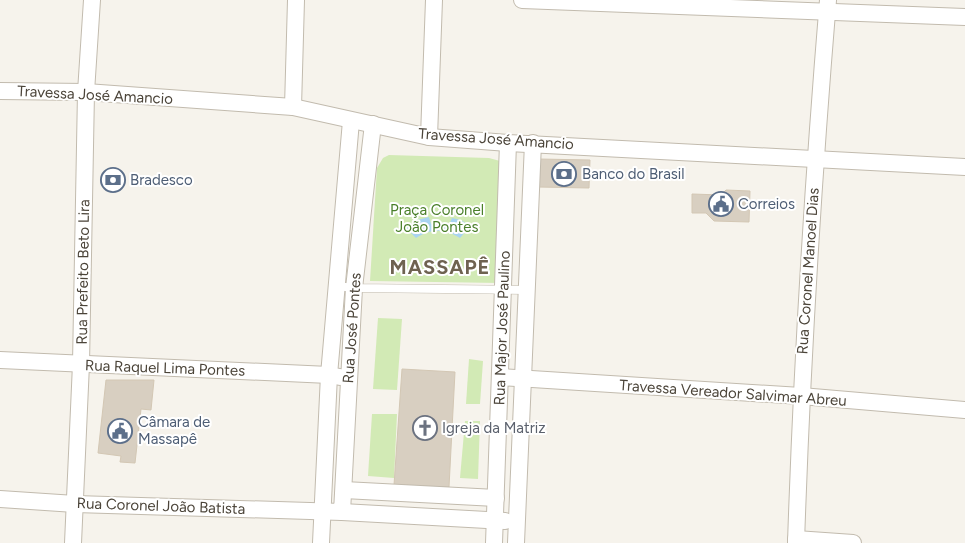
<svg xmlns="http://www.w3.org/2000/svg" width="965" height="543" font-family="Figtree,sans-serif">
<style>
.green{fill:#d2eab5}
.water{fill:#a9d4f2}
.building{fill:#d8cfc1;stroke:#d3c7b4}
.lines{fill:none;stroke-linecap:round;stroke-linejoin:round}
.service-casing{stroke:#c2bbae;stroke-width:9}
.minor-casing{stroke:#c2bbae;stroke-width:18}
.service{stroke:#fff;stroke-width:8}
.minor{stroke:#fff;stroke-width:16}
.labels{text-anchor:middle;stroke-width:4;stroke-linejoin:round;paint-order:stroke}
.street-label{font-size:15px;fill:#4b4439;stroke:#fff}
.service-label{font-size:15px;fill:#4e5e75;stroke:#fff;text-anchor:start}
.park-label{font-size:15px;fill:#4a7f2a;stroke:#fff}
.worship-label{font-size:15px;fill:#5b616d;stroke:#fff;text-anchor:start}
.district-label{font-size:20px;font-weight:bold;letter-spacing:1px;fill:#6e6250;stroke:#fff}
</style>
<rect width="100%" height="100%" fill="#f6f3ec"/>
<!-- green -->
<g class="green">
<path d="M389 155 489 158 500 161V283L370 281 377 168 383 158Z"/>
<path d="M378 318 402 319 397 390 373 389Z"/>
<path d="M469 359 483 361 480 404H466Z"/>
<path d="M372 414H397L394 478 368 476Z"/>
<path d="M465 421H480L478 479 460 478Z"/>
</g>
<!-- water -->
<path class="water" d="M429 217 431 224 449 225 452 218 461 220 470 226 460 238C444 229 432 228 416 238L406 228 417 220Z"/>
<!-- building -->
<g class="building">
<path d="M539 159 590 160 589 188 538 187Z"/>
<path d="M726 190 750 191 749 222 714 221 706 213H692V194L721 195Z"/>
<path d="M402 369 455 372 449 487 394 485Z"/>
<path d="M106 380H154L151 410 141 409 135 463 120 462 121 456 98 453Z"/>
</g>
<g class="lines">
<defs>
<path id="service" d="M337 286 354 288 526 290"/>
<g id="minor">
<path d="M522 0 965 17"/>
<path d="M0 91 86 92 293 107 429 137 508 143 965 167"/>
<path d="M293 107 296 0"/>
<path d="M429 137 434 0"/>
<path d="M0 360 329 375 340 377"/>
<path d="M500 377 801 396 965 410"/>
<path d="M344 490 496 498"/>
<path d="M0 499 75 504 342 512 354 288 373 124"/>
<path d="M342 512 505 521"/>
<path d="M796 539 853 543"/>
<path d="M73 543 81 364 86 92 92 0"/>
<path d="M321 543 329 375 351 121"/>
<path d="M494 543 508 143"/>
<path d="M516 543 533 143"/>
<path d="M796 543C802 362 813 181 828 0"/>
</g>
</defs>
<!-- service casing -->
<use href="#service" class="service-casing"/>
<!-- minor casing -->
<use href="#minor" class="minor-casing"/>
<!-- service -->
<use href="#service" class="service"/>
<!-- minor -->
<use href="#minor" class="minor"/>
</g>
<!-- icons -->
<defs>
<symbol id="bank-ring" viewBox="-11 -11 22 22"><circle r="9.5" fill="#fff" stroke="#5c6f8a" stroke-width="1.5"/><path d="M-6-4H6V4H-6ZM0-2.3a2.3 2.3 0 1 0 0 4.6a2.3 2.3 0 1 0 0-4.6Z" fill="#5c6f8a"/></symbol>
<symbol id="civic-ring" viewBox="-11 -11 22 22"><circle r="9.5" fill="#fff" stroke="#5c6f8a" stroke-width="1.5"/><path d="M-.6-6.5H3V-4.5H.6V-3L4-1V1h2V6H-6V1h2V-1L-.6-3ZM-1.2 2.5V6h2.4V2.5Z" fill="#5c6f8a"/></symbol>
<symbol id="church-ring" viewBox="-11 -11 22 22"><circle r="9.5" fill="#fff" stroke="#6b7280" stroke-width="1.5"/><path d="M-1.2-6h2.4v3.5h3.3v2.4h-3.3V6h-2.4V-.1h-3.3v-2.4h3.3Z" fill="#6b7280"/></symbol>
</defs>
<g fill-rule="evenodd">
<use href="#bank-ring" x="550" y="160" width="28" height="28"/>
<use href="#bank-ring" x="99" y="166" width="28" height="28"/>
<use href="#civic-ring" x="707" y="190" width="28" height="28"/>
<use href="#church-ring" x="411" y="414" width="28" height="28"/>
<use href="#civic-ring" x="106" y="417" width="28" height="28"/>
</g>
<g class="labels">
<!-- street labels -->
<g class="street-label">
<text transform="translate(95 95) rotate(3)" y="5">Travessa José Amancio</text>
<text transform="translate(496 139) rotate(4)" y="5">Travessa José Amancio</text>
<text transform="translate(808 271) rotate(-86)" y="5">Rua Coronel Manoel Dias</text>
<text transform="translate(83 272) rotate(-89)" y="5">Rua Prefeito Beto Lira</text>
<text transform="translate(352 328) rotate(-86)" y="5">Rua José Pontes</text>
<text transform="translate(502 328) rotate(-88)" y="5">Rua Major José Paulino</text>
<text transform="translate(165 368) rotate(2)" y="5">Rua Raquel Lima Pontes</text>
<text transform="translate(733 393) rotate(4)" y="5">Travessa Vereador Salvimar Abreu</text>
<text transform="translate(161 506) rotate(2)" y="5">Rua Coronel João Batista</text>
</g>
<!-- service labels -->
<g class="service-label">
<text x="582" y="179">Banco do Brasil</text>
<text x="130" y="185">Bradesco</text>
<text x="738" y="209">Correios</text>
<text x="138" y="427">Câmara de<tspan x="138" dy="17">Massapê</tspan></text>
</g>
<!-- park labels -->
<g class="park-label">
<text x="437" y="215">Praça Coronel<tspan x="437" dy="17">João Pontes</tspan></text>
</g>
<!-- worship labels -->
<g class="worship-label">
<text x="442" y="433">Igreja da Matriz</text>
</g>
<!-- district labels -->
<g class="district-label">
<text x="440" y="274">MASSAPÊ</text>
</g>
</g>
</svg>
